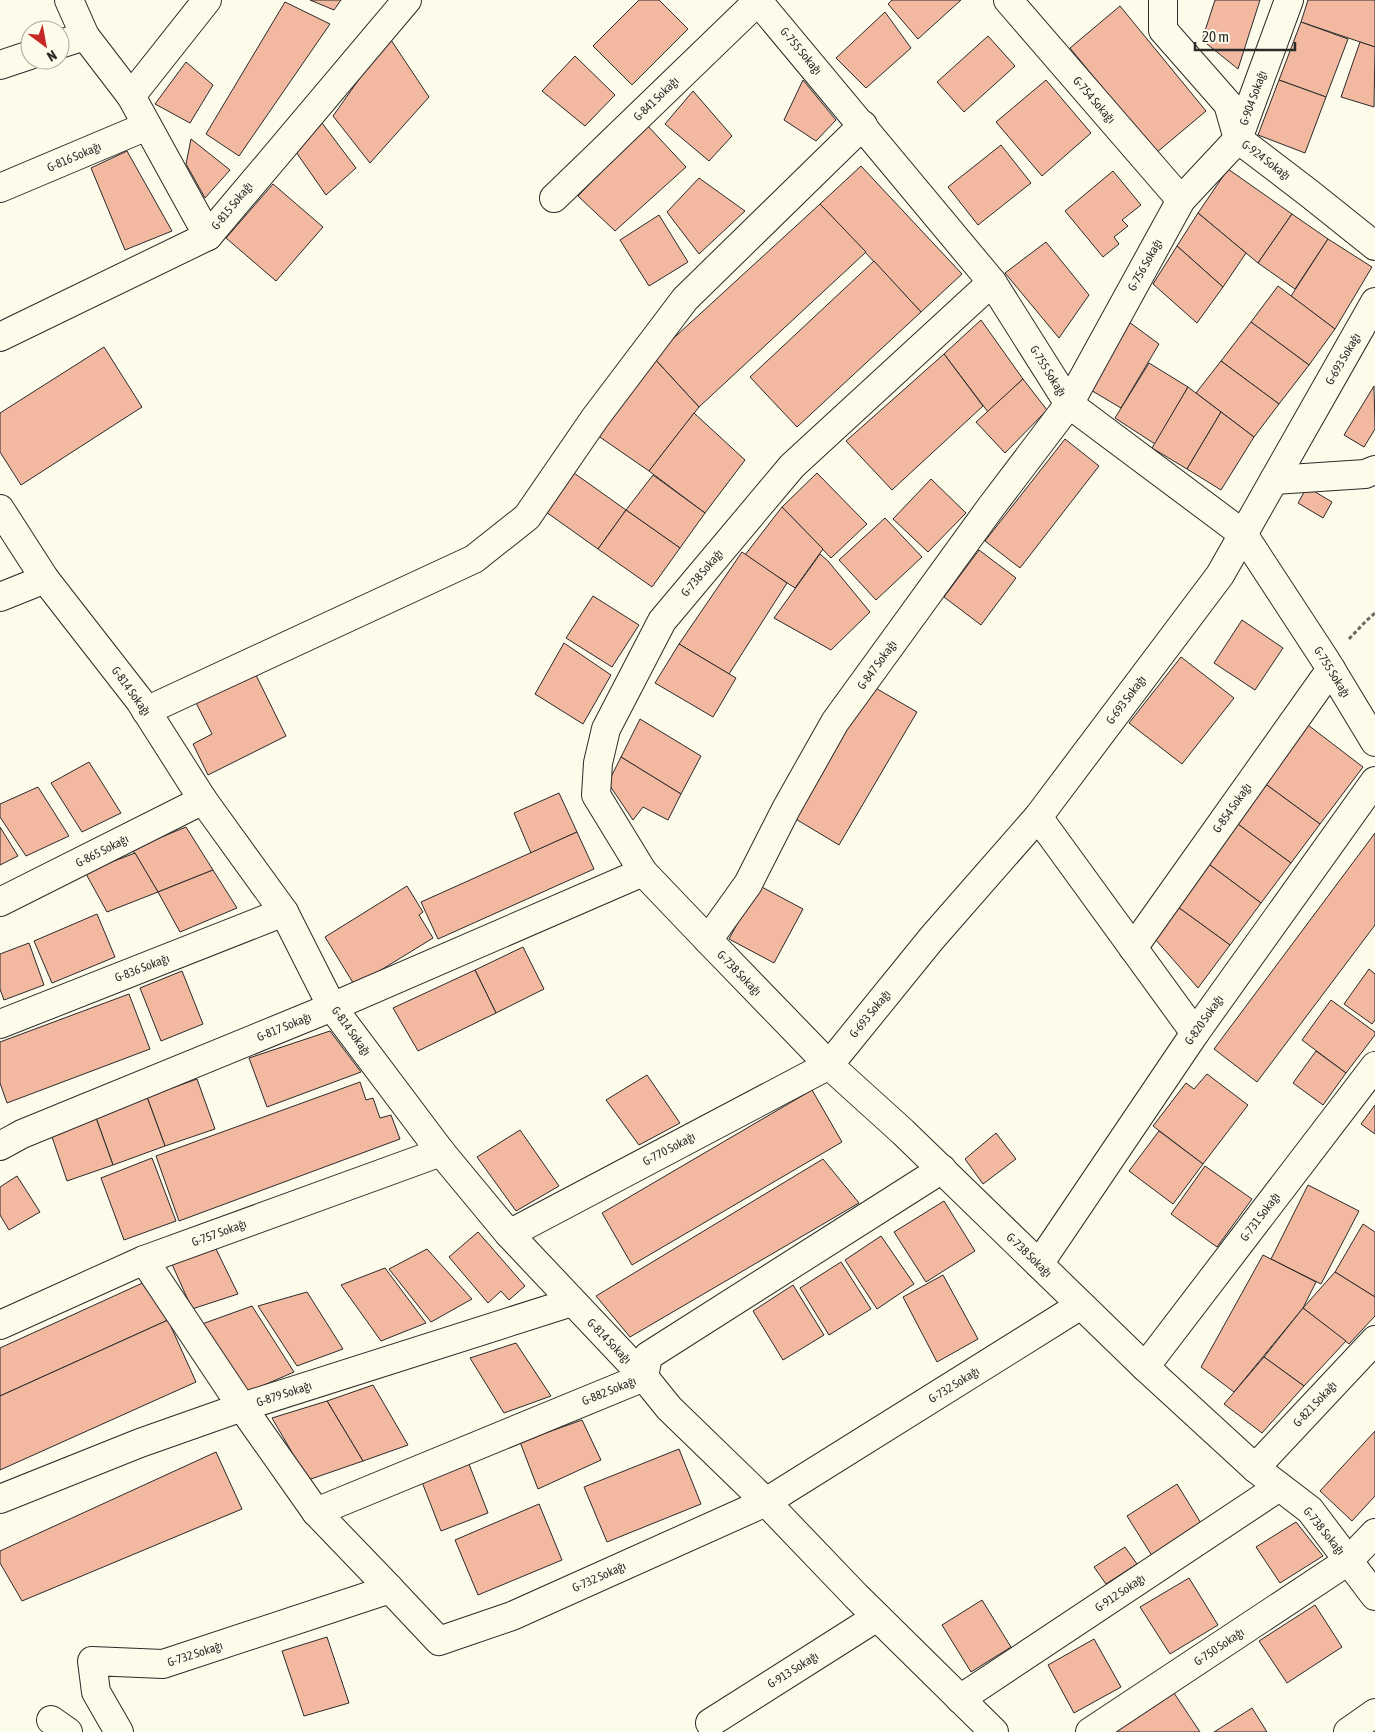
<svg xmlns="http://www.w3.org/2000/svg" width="1375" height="1732" font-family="'Asap Condensed',sans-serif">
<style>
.building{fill:#f2b8a0;stroke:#2b2b2b}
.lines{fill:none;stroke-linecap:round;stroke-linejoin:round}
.minor-casing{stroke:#2b2b2b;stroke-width:30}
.path{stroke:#6a6964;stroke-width:3;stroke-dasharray:4 2.5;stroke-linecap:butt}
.minor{stroke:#fdfbea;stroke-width:28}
.labels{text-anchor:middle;stroke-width:4;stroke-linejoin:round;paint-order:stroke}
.street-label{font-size:12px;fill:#2b2b2b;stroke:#fdfbea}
</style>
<rect width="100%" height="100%" fill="#fdfbea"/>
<!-- building -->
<g class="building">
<path d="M310 0H341L334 10Z"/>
<path d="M639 0H659L688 29 632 85 593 46Z"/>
<path d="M892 0H961L918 39 888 4Z"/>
<path d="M1215 0H1260L1238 69 1202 40Z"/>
<path d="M1308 0H1375V47L1301 22Z"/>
<path d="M285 2 330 24 239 156 206 134Z"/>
<path d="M1120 6 1206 111 1156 153 1070 48Z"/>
<path d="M885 12 911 48 866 88 836 58Z"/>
<path d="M1301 22 1348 39 1326 97 1279 80Z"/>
<path d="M988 36 1015 66 964 112 937 82Z"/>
<path d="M389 37 429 97 370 163 333 116Z"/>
<path d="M1360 42 1375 47 1374 107 1341 97Z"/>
<path d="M575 56 615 95 585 126 542 91Z"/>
<path d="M186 62 213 85 190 123 155 104Z"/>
<path d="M803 80 836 120 816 141 784 120Z"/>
<path d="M1046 80 1091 133 1042 176 996 122Z"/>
<path d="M1279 80 1326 97 1305 153 1258 135Z"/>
<path d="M693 91 732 136 709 161 665 124Z"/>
<path d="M322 123 356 168 326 195 296 152Z"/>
<path d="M646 124 686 167 615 231 578 196Z"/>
<path d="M191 139 230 170 205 198 186 164Z"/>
<path d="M1001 145 1031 183 978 225 948 187Z"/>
<path d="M127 151 172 231 125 250 91 168Z"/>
<path d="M861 166 962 274 921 312 820 204Z"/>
<path d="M1228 169 1292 214 1258 263 1198 213Z"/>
<path d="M1113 171 1141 205 1122 220 1128 226 1114 237 1119 244 1103 257 1065 211Z"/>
<path d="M699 178 745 211 699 254 667 212Z"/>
<path d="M273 184 323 227 276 281 226 238Z"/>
<path d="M820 204 866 252 699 407 653 357Z"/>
<path d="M1198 213 1246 253 1223 287 1177 246Z"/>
<path d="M1292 214 1328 239 1295 289 1258 263Z"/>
<path d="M659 215 688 262 649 286 620 240Z"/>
<path d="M1328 239 1372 267 1335 329 1291 296Z"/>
<path d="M1046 242 1089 295 1059 338 1005 273Z"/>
<path d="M1177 246 1223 287 1197 323 1153 284Z"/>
<path d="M874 261 921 312 797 427 750 377Z"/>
<path d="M1278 286 1335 329 1309 365 1251 322Z"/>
<path d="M981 320 1023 379 988 412 944 354Z"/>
<path d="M1129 322 1159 344 1121 408 1089 389Z"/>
<path d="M1251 322 1309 365 1279 404 1221 361Z"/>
<path d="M104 347 142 407 21 485 0 452V413Z"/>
<path d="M944 354 983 406 892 490 846 441Z"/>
<path d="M653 357 699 407 649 471 594 433Z"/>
<path d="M1221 361 1279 404 1254 437 1196 393Z"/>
<path d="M1149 363 1188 387 1155 444 1115 418Z"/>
<path d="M1023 379 1047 410 1005 453 976 422Z"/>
<path d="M1374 386 1375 429 1364 447 1344 435Z"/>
<path d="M1188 387 1221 412 1187 469 1152 448Z"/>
<path d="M1221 412 1254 437 1221 490 1187 469Z"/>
<path d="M694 413 745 460 705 513 649 471Z"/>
<path d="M1065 439 1099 466 1020 568 985 541Z"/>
<path d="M574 473 626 510 598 549 546 512Z"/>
<path d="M817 473 867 524 831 558 782 507Z"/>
<path d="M653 475 705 513 680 548 626 510Z"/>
<path d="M931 479 966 513 928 552 893 519Z"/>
<path d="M1307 487 1332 502 1323 518 1298 503Z"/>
<path d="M782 507 823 549 795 588 745 555Z"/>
<path d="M626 510 680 548 652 587 598 549Z"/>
<path d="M885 518 922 557 876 600 839 560Z"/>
<path d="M979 550 1016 578 981 625 944 597Z"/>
<path d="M742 552 787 583 729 674 679 644Z"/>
<path d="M820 554 828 561 870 612 831 650 774 618Z"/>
<path d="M593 596 639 625 612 667 566 638Z"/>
<path d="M1242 620 1283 648 1255 690 1214 663Z"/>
<path d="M564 643 611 675 583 724 535 694Z"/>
<path d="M679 644 736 678 713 717 655 683Z"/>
<path d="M1181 657 1234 698 1182 764 1129 723Z"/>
<path d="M252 667 286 736 208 775 193 744 212 734 193 697Z"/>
<path d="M872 686 917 712 839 845 794 818Z"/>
<path d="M640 719 701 756 681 794 621 757Z"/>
<path d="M1304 722 1363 767 1320 824 1260 780Z"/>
<path d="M621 757 681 794 668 820 643 807 633 820 608 783Z"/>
<path d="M89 762 121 813 82 832 51 783Z"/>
<path d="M1260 780 1320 824 1291 863 1231 819Z"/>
<path d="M38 787 69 836 26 856 0 817V804Z"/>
<path d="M559 793 577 832 531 853 514 813Z"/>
<path d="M1231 819 1291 863 1261 903 1202 859Z"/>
<path d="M0 827 18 856 0 865Z"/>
<path d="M186 827 213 870 158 892 132 849Z"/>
<path d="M577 832 594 869 438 939 421 902Z"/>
<path d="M1375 833V925L1257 1082 1214 1049Z"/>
<path d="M135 853 158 892 107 912 85 872Z"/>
<path d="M1202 859 1261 903 1230 945 1171 902Z"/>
<path d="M213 870 237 908 180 932 158 892Z"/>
<path d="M758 885 803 909 774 963 729 939Z"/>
<path d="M407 886 423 912 419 915 433 938 355 986 325 937Z"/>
<path d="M1171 902 1230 945 1198 988 1148 931Z"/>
<path d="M97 914 115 957 52 983 34 941Z"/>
<path d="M29 943 44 985 4 1000 0 989V954Z"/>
<path d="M523 947 544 989 496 1013 475 970Z"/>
<path d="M1369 969 1375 974V1020L1372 1024 1344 1004Z"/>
<path d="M475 970 496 1013 418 1051 393 1008Z"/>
<path d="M182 971 203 1024 161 1041 140 988Z"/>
<path d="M129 994 150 1049 7 1103 0 1083V1042Z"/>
<path d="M1331 1000 1375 1032V1035L1346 1073 1302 1040Z"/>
<path d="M330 1031 361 1072 267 1107 249 1058Z"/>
<path d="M1316 1051 1346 1073 1323 1105 1293 1083Z"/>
<path d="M1207 1074 1248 1105 1203 1164 1153 1126 1186 1083 1194 1089Z"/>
<path d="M647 1075 680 1123 639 1145 606 1100Z"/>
<path d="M197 1079 215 1129 165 1146 147 1097Z"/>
<path d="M360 1082 366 1100 373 1098 380 1118 391 1115 400 1139 179 1221 156 1156Z"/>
<path d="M812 1090 842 1142 632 1265 602 1213Z"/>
<path d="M147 1097 165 1146 113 1165 95 1115Z"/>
<path d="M1375 1105V1134L1361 1124Z"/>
<path d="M95 1115 113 1165 67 1181 50 1131Z"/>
<path d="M520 1130 559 1186 516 1211 477 1157Z"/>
<path d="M1159 1131 1203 1164 1173 1204 1129 1171Z"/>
<path d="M996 1133 1016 1159 983 1184 965 1159Z"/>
<path d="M152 1158 176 1221 124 1240 101 1178Z"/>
<path d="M823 1159 859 1203 630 1337 596 1296Z"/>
<path d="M1205 1166 1252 1199 1217 1247 1171 1214Z"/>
<path d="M17 1176 40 1212 9 1230 0 1215V1187Z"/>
<path d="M1308 1185 1359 1211 1321 1284 1271 1259Z"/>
<path d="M944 1201 975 1251 926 1282 894 1232Z"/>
<path d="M1363 1224 1375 1232V1297L1335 1272Z"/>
<path d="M478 1232 525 1286 509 1300 501 1291 488 1303 449 1257Z"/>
<path d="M881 1236 914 1284 877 1309 845 1260Z"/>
<path d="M216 1249 238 1294 192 1309 171 1262Z"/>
<path d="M427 1249 472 1299 431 1322 389 1269Z"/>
<path d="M1263 1255 1316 1282 1303 1308 1234 1392 1201 1367Z"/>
<path d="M841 1262 871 1309 829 1335 800 1288Z"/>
<path d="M385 1268 426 1323 381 1341 341 1285Z"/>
<path d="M1335 1272 1375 1297V1316L1349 1344 1303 1308Z"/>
<path d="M943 1275 978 1339 937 1362 903 1297Z"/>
<path d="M147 1281 168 1320 0 1396V1348Z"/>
<path d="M793 1285 824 1335 783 1360 753 1311Z"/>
<path d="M307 1292 343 1349 297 1366 258 1306Z"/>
<path d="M252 1306 294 1372 248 1392 202 1324Z"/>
<path d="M1303 1308 1346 1341 1304 1386 1264 1357Z"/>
<path d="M168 1320 196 1382 0 1470V1396Z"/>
<path d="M516 1343 551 1396 504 1413 470 1358Z"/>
<path d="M1264 1357 1304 1386 1262 1433 1224 1404Z"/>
<path d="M373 1385 408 1445 363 1461 327 1401Z"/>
<path d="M327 1401 363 1461 308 1480 272 1418Z"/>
<path d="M582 1420 601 1460 538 1489 520 1442Z"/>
<path d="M1375 1431V1496L1352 1521 1320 1491Z"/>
<path d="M679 1449 701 1504 607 1542 584 1487Z"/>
<path d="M216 1452 242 1509 22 1601 0 1563V1551Z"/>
<path d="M467 1459 488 1513 441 1531 420 1477Z"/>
<path d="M1177 1484 1204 1528 1154 1559 1127 1516Z"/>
<path d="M539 1504 562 1560 478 1595 455 1540Z"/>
<path d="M1296 1522 1323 1556 1280 1583 1256 1547Z"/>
<path d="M1125 1547 1137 1564 1106 1584 1094 1567Z"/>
<path d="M1189 1578 1218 1625 1170 1654 1140 1607Z"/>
<path d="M982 1600 1011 1647 971 1672 942 1625Z"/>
<path d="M1315 1605 1342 1647 1287 1683 1259 1641Z"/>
<path d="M327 1637 349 1703 304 1716 282 1651Z"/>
<path d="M1094 1639 1121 1687 1074 1713 1048 1665Z"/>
<path d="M1174 1693 1200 1732H1114Z"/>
<path d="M1252 1708 1267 1732H1214Z"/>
</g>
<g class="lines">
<defs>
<g id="minor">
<path d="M69 0 85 36 131 96 208 236"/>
<path d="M757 0 992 282 1069 404 1243 534 1326 661 1375 742"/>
<path d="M1008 0 1181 200"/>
<path d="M1163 0V30L1228 104 1238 139 1310 194 1375 246"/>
<path d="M60 44 85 36"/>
<path d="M0 65 30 55"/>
<path d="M131 96 207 0"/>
<path d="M0 188 147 126"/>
<path d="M554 198 758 1"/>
<path d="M992 282 792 466 662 621 606 729 598 763 596 795 643 872 708 940 829 1065 903 1132 1145 1367 1255 1468 1310 1510 1375 1596"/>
<path d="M0 337 208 236 407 0"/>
<path d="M1274 480 1365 474 1375 470"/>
<path d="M0 509 45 579 140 701 203 800 284 912 332 1007 441 1152 509 1234 644 1377 669 1408 766 1502 856 1596 994 1732"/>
<path d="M0 597 45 579"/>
<path d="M146 711 474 559 527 517 595 418 685 299 863 125"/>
<path d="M1038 817 1195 1033"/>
<path d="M0 902 203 800"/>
<path d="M708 940 748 884 786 809 835 722 991 507 1069 404 1181 200 1238 139 1289 0"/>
<path d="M1133 948 1331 669"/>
<path d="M0 1024 284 912"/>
<path d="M0 1146 22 1134 332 1007 643 872"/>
<path d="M509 1234 829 1065 932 938 1038 817 1220 575 1375 302"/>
<path d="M144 1260 242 1407 316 1512 390 1589"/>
<path d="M1039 1264 1195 1033 1375 781"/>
<path d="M0 1325 144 1260 441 1152"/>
<path d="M1145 1367 1375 1066"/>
<path d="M1255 1468 1375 1340"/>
<path d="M0 1499 140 1443 242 1407 572 1302"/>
<path d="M316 1512 644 1377 648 1356 942 1169"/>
<path d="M960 1699 1279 1487"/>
<path d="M51 1720 68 1732"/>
<path d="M710 1723 877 1617"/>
<path d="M119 1732 96 1692 92 1661 163 1664 390 1589 439 1641 512 1616 766 1502 1081 1305"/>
<path d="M1090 1732 1348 1561 1375 1533"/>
<path d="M1348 1732 1375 1713"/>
</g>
</defs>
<!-- minor casing -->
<use href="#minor" class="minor-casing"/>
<!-- path -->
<path class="path" d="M1349 639 1366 621 1375 613"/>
<!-- minor -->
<use href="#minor" class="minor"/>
</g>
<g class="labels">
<!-- street labels -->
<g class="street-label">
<text transform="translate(801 51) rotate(50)" y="4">G-755 Sokağı</text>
<text transform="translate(1253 98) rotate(-70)" y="4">G-904 Sokağı</text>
<text transform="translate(656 99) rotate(-44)" y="4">G-841 Sokağı</text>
<text transform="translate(1094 100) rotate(49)" y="4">G-754 Sokağı</text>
<text transform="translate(74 157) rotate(-23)" y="4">G-816 Sokağı</text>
<text transform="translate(1266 160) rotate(37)" y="4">G-924 Sokağı</text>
<text transform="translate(232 206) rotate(-51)" y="4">G-815 Sokağı</text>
<text transform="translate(1145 265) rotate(-61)" y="4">G-756 Sokağı</text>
<text transform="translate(1343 359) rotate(-60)" y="4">G-693 Sokağı</text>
<text transform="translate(1048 371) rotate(58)" y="4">G-755 Sokağı</text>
<text transform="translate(702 573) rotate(-50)" y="4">G-738 Sokağı</text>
<text transform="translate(877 665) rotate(-54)" y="4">G-847 Sokağı</text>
<text transform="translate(1332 672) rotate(58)" y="4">G-755 Sokağı</text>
<text transform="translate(131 691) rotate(54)" y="4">G-814 Sokağı</text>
<text transform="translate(1126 700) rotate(-53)" y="4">G-693 Sokağı</text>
<text transform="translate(1232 808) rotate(-55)" y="4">G-854 Sokağı</text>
<text transform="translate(102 851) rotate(-27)" y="4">G-865 Sokağı</text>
<text transform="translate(142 968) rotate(-21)" y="4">G-836 Sokağı</text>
<text transform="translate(739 973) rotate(46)" y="4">G-738 Sokağı</text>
<text transform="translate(870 1014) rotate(-51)" y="4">G-693 Sokağı</text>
<text transform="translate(1204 1020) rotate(-55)" y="4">G-820 Sokağı</text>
<text transform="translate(284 1027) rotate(-22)" y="4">G-817 Sokağı</text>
<text transform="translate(351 1031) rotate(54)" y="4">G-814 Sokağı</text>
<text transform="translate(669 1149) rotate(-28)" y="4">G-770 Sokağı</text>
<text transform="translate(1260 1217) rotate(-53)" y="4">G-731 Sokağı</text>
<text transform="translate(219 1233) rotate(-20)" y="4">G-757 Sokağı</text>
<text transform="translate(1029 1255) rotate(44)" y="4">G-738 Sokağı</text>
<text transform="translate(609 1341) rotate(46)" y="4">G-814 Sokağı</text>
<text transform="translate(954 1385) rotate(-32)" y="4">G-732 Sokağı</text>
<text transform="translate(609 1391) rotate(-22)" y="4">G-882 Sokağı</text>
<text transform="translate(284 1394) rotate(-18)" y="4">G-879 Sokağı</text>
<text transform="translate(1315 1404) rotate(-47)" y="4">G-821 Sokağı</text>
<text transform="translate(1324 1531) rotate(51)" y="4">G-738 Sokağı</text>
<text transform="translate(599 1577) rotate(-24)" y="4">G-732 Sokağı</text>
<text transform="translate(1120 1593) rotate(-34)" y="4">G-912 Sokağı</text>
<text transform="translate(1219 1647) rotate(-34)" y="4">G-750 Sokağı</text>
<text transform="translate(195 1654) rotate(-18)" y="4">G-732 Sokağı</text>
<text transform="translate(793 1670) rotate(-32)" y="4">G-913 Sokağı</text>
</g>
</g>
<!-- north arrow -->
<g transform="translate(45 45) rotate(148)"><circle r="24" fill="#fdfbea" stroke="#a9a89e"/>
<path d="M0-4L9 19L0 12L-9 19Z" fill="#c62828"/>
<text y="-8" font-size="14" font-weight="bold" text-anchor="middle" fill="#2b2b2b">N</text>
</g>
<!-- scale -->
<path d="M1195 42v8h100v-8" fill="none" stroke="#2b2b2b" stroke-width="2.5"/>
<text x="1202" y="42" font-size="15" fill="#2b2b2b" stroke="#fdfbea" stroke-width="4" paint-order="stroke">20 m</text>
</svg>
